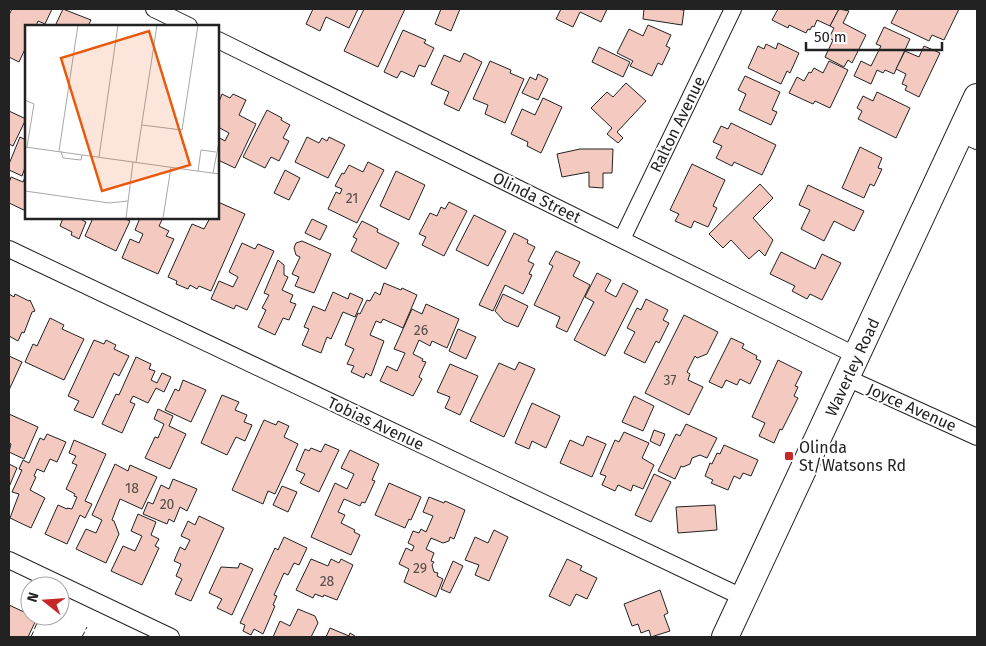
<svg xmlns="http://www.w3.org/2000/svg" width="986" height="646" font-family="'Fira Sans',sans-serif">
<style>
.building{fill:#f3c9c0;stroke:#222}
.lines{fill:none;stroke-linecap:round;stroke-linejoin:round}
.minor-casing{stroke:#222;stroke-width:18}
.tertiary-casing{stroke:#222;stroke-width:22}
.primary-casing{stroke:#222;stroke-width:28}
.minor{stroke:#fff;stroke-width:16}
.tertiary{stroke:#fff;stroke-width:20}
.primary{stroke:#fff;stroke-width:26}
.fence{stroke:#222;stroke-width:1;stroke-dasharray:6 2.5;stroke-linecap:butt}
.poi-dot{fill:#c62828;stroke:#fff;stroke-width:2}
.labels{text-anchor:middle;stroke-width:4;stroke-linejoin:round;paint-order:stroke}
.number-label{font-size:14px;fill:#564c4a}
.street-label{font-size:16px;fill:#222;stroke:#fff}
.poi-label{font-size:16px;fill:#222;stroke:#fff;text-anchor:start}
.inset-road{fill:none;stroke:#a7a7a7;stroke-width:1}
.view{fill:#e8590c;fill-opacity:0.15;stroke:#e8590c;stroke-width:2.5}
.inset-edge{fill:none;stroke:#222;stroke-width:2.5}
</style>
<rect width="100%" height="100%" fill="#fff"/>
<!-- building -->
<g class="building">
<path d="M12 9H52L45 24 38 21 36 26H26V47L19 62 9 57V15Z"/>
<path d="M63 9 91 20 88 26H61L56 24Z"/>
<path d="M313 9H358L349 28 326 17 320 31 306 24Z"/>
<path d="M364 9H405L378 67 344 51Z"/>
<path d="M441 9H460L451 31 435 24Z"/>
<path d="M561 9H607L601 22 580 12 573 27 556 19Z"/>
<path d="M644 9H675L684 10 682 25 643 19Z"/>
<path d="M778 9H839L830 26 817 20 814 27 812 26 810 30 808 29 806 33 789 25 788 28 772 20Z"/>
<path d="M839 9 849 11 843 23 866 35 852 63 848 60 844 67 825 57 833 40 829 38 834 28 830 26Z"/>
<path d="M898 9H959L944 40 932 35 929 41 891 23Z"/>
<path d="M648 25 671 35 666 46 670 48 662 65 658 63 652 76 630 66 633 61 617 53 629 29 643 36Z"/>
<path d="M884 27 910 39 894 74 885 70 883 73 877 70 871 84 854 76 861 61 871 66 881 46 876 44Z"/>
<path d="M403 30 426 40 424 43 434 48 425 67 419 65 414 77 401 71 397 78 384 72Z"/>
<path d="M778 43 799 53 790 73 787 71 781 84 748 68 758 46 764 49 766 44 776 49Z"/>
<path d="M924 46 940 53 919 97 905 90 907 86 902 84 906 74 896 69 905 51 919 57Z"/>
<path d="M599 47 630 62 623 77 592 62Z"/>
<path d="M464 53 482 62 459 111 444 104 449 92 431 84 444 55 460 62Z"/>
<path d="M490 61 511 70 510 73 524 79 505 123 485 114 488 105 473 99Z"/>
<path d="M829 61 848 70 830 108 815 101 813 104 789 93 797 77 804 81 809 72 811 73 814 68 823 73Z"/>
<path d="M538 74 548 79 538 100 522 93 530 77 536 80Z"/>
<path d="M745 76 780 92 772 110 777 112 771 125 739 110 746 94 738 90Z"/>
<path d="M626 83 646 101 617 132 623 138 618 143 607 134 612 128 591 108 607 92 613 97Z"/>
<path d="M877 92 910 108 896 138 858 119 862 111 857 108 863 96 873 101Z"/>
<path d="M222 94 230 98 233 94 246 100 239 115 256 124 235 168 218 160V137L225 141 229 133 218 127V104Z"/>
<path d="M543 98 562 107 541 153 527 146 528 142 511 134 522 109 535 115Z"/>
<path d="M267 110 282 118 281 120 290 125 283 138 289 141 279 161 271 157 265 168 243 157Z"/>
<path d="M9 111 26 119 13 146 9 144Z"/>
<path d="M731 123 776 145 762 175 734 162 732 166 716 158 722 146 713 142 721 126 728 129Z"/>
<path d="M20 137 26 140V165L22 176 9 170V164Z"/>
<path d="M307 137 319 143 322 138 327 141 329 137 345 145 328 178 295 162Z"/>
<path d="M860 147 882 158 878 168 882 169 874 186 870 184 864 198 842 188Z"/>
<path d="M580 149H613L612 173H603V188L589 187V172L562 177 557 154Z"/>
<path d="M368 162 384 170 357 223 328 209 336 192 340 194 342 189 335 186 342 173 344 174 349 165 363 172Z"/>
<path d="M692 164 725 180 713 206 717 208 708 227 694 221 691 228 675 221 679 214 670 210Z"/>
<path d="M285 170 300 178 289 200 274 193Z"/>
<path d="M396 171 425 185 409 220 380 206Z"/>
<path d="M26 175V211L9 203V183L11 177 23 182Z"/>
<path d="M760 184 773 198 753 218 773 240 765 256 759 250 749 259 731 240 723 248 709 234Z"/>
<path d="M808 185 864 211 854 231 834 221 824 241 801 229 810 210 799 205Z"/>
<path d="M218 202 245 214 211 291 199 286 197 289 190 285 188 289 176 284 177 281 168 277 192 224 204 229 210 218H218Z"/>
<path d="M449 202 467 211 444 256 422 245 426 237 419 234 430 213 437 216 441 207 445 209Z"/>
<path d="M474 215 506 231 488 266 456 250Z"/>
<path d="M62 218H83L82 220 86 222 79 239 71 235 72 232 60 226 63 218Z"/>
<path d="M93 218H123L130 221 116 251 85 236Z"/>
<path d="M140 218H163L159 226 169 231 166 236 174 239 158 274 122 258 130 239 139 243 143 234 135 230Z"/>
<path d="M312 219 327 226 320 240 305 233Z"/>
<path d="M362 221 378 229 377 232 399 243 386 269 351 251 357 239 353 237Z"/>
<path d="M514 233 528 240 527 243 535 247 528 261 534 264 529 274 532 275 523 294 505 285 493 311 479 305Z"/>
<path d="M302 241 331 254 314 293 295 286 299 277 292 274 300 257 296 255 294 248 296 243Z"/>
<path d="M242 243 255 249 258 244 274 251 247 310 236 305 234 309 211 299 219 281 233 287 238 277 229 272Z"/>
<path d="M556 251 580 262 573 276 590 285 567 332 556 327 560 317 534 305 553 266 549 264Z"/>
<path d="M781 252 815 269 822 254 841 263 822 300 810 294 807 299 792 291 795 286 770 274Z"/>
<path d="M278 260 284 265V275L288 277 282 290 293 295 290 302 296 304 289 320 283 318 275 335 258 327 266 310 262 308 269 295 264 293Z"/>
<path d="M597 273 611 280 605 291 616 297 623 283 638 291 605 356 574 340 594 302 585 297Z"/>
<path d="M384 283 401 290 402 288 417 295 403 328 383 319 381 323 376 321 370 335 384 341 371 376 366 373 364 378 351 372 354 366 347 364 354 349 345 345 358 313 360 314 367 300 370 301 375 292 380 295Z"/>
<path d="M333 292 348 299 350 293 363 299 355 317 343 312 331 339 327 337 321 353 302 345 309 329 304 327 313 306 325 311Z"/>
<path d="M9 294 14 297 15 294 29 301 30 300 35 311 32 312 24 333 22 332 18 341 9 336Z"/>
<path d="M503 294 528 306 518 327 504 321 495 311Z"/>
<path d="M646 299 668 310 663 320 669 323 659 343 656 341 645 363 624 353 635 332 627 328 637 308 641 310Z"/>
<path d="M426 304 459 319 447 348 432 341 430 346 419 340 413 354 423 359 422 361 426 362 419 377 422 379 413 396 380 381 387 366 397 371 405 353 394 349 412 309 422 314Z"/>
<path d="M684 315 718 332 707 354 697 358 695 356 687 372 690 374 688 380 703 387 689 415 645 393Z"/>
<path d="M50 318 64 325 62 329 84 339 64 380 25 362 33 344 37 346Z"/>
<path d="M458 329 476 337 466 359 449 351Z"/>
<path d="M731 338 744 344 742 348 757 356 756 359 761 361 750 384 740 379 737 385 726 380 722 388 709 382Z"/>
<path d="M94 340 104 344 106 340 116 345 114 349 129 356 119 376 114 373 93 418 74 410 79 401 68 396Z"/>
<path d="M9 353 10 354 9 356 22 362 9 390Z"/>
<path d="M136 357 151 364 149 369 155 371 151 380 157 383 162 373 171 377 164 392 156 388 148 403 133 396 130 402 135 404 122 433 102 424 116 394 119 395Z"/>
<path d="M778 360 802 372 795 386 798 387 794 396 798 398 782 430 780 429 774 443 759 436 765 423 752 417Z"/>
<path d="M519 362 535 369 504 437 470 421 499 363 515 370Z"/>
<path d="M450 364 478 376 460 415 445 408 450 397 437 392Z"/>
<path d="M183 380 206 390 191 422 165 410 175 389 179 391Z"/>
<path d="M222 395 239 402 235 410 247 415 244 422 252 425 245 441 236 437 227 455 201 443Z"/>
<path d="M634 396 654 406 643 431 622 422Z"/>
<path d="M532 403 560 416 546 448 532 441 529 449 515 443Z"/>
<path d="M158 409 173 416 169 426 186 434 170 469 145 458 155 437 158 438 164 424 154 419Z"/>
<path d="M9 414 38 427 24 459 9 452 11 444 9 443Z"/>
<path d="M264 420 276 425 278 421 289 426 284 437 298 444 275 494 268 491 263 504 232 490Z"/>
<path d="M686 424 717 438 707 458 700 455 692 458 690 464 683 467 681 466 675 479 658 471 676 434 680 436Z"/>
<path d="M654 430 665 434 660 446 650 441Z"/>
<path d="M624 432 649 443 642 458 654 465 643 489 633 485 631 491 618 485 615 491 602 485 606 476 600 474 615 440 619 442Z"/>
<path d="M47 434 66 442 57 462 50 459 44 472 37 469 34 476 36 477 30 490 45 498 31 528 10 518 19 494 12 492 22 470 19 469 23 460 29 463 40 438 44 440Z"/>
<path d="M587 436 606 444 592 477 560 463 570 440 583 446Z"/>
<path d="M74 440 106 454 85 501 92 504 85 518 80 515 67 544 45 534 58 505 67 509V508L72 509 77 497 74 496 75 494 66 489 77 465 72 463 76 456 69 453Z"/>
<path d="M325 444 339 450 319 492 300 483 305 474 296 470 305 449 309 451 311 448 321 452Z"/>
<path d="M724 445 758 460 751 476 743 473 740 479 734 476 728 490 711 483 713 480 705 476 710 463 712 464 717 453 720 454Z"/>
<path d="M350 450 379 464 372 480 375 481 365 503 362 502 360 506 344 499 338 512 345 515 341 523 355 530 354 532 360 535 351 555 311 537 335 483 347 489 354 474 341 468Z"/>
<path d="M9 464 17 468 9 487Z"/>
<path d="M115 464 128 471 130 465 157 477 142 509 120 499 112 520 114 521 119 534 106 563 76 549 86 529 96 533 102 520 92 515Z"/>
<path d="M654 474 671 482 651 522 635 515Z"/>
<path d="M173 479 197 489 187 511 180 507 174 522 169 519 167 524 143 514 148 502 153 504 161 485 169 489Z"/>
<path d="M389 483 421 497 411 520 409 519 405 528 375 515Z"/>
<path d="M282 486 297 492 288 512 273 505Z"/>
<path d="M429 497 444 503 445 501 465 510 454 539 450 537 449 541 443 543 431 538 426 549 434 553 431 561 434 562 432 565 434 572 438 573 437 576 443 579 436 597 404 582 409 569 399 564 406 548 412 551 414 546 408 543 413 531 419 533 421 529 426 532 433 516 423 512Z"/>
<path d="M715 505 717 530 678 533 676 507Z"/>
<path d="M138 514 156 522 151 535 159 539 155 546 159 548 142 585 111 571 123 546 135 551 142 536 131 531Z"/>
<path d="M199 516 224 528 191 601 175 594 182 579 176 576 181 564 174 561 180 547 185 550 190 540 181 536 188 521 195 525Z"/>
<path d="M494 530 508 537 489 581 475 575 479 565 465 560 475 537 488 543Z"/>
<path d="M284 537 307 548 299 565 294 563 288 575 284 573 274 595 277 596 273 605 275 606 263 634 254 629 251 635 243 631 245 625 240 623 275 548 278 550Z"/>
<path d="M311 559 328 566 331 559 339 563 341 559 353 565 337 600 324 595 323 597 315 594 313 598 296 590Z"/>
<path d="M567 559 582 566 580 570 597 578 587 599 576 594 570 606 549 596Z"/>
<path d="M453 561 463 566 450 593 441 589Z"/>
<path d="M240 563 253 569 232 615 217 608 222 599 209 593 221 567 238 568Z"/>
<path d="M660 590 668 613 664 615 670 631 651 637 649 630 641 633 638 624 632 626 624 604Z"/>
<path d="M9 605 37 618 28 637H9Z"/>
<path d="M298 609 315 616 318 623 311 637H273L280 621 290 626Z"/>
<path d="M330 628 349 636 350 633 355 636V637H326Z"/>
</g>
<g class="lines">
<defs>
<g id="minor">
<path d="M154 9 189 26"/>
<path d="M218 40 857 356"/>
<path d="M622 239 733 9"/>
<path d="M9 249 744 598"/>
<path d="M847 378 977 437"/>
<path d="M9 560 171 637"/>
</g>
<path id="tertiary" d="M961 131 977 139"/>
<path id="primary" d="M725 637 977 97"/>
</defs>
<!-- minor casing -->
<use href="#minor" class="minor-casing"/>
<!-- tertiary casing -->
<use href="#tertiary" class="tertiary-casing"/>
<!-- primary casing -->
<use href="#primary" class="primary-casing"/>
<!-- minor -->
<use href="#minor" class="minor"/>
<!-- tertiary -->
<use href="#tertiary" class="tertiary"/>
<!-- primary -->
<use href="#primary" class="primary"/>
<!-- fence -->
<g class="fence">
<path d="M31 637 40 616"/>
<path d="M82 637 87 627"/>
</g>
</g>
<!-- markers -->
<rect class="poi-dot" x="784" y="451" width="10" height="10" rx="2.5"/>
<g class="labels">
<!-- number labels -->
<g class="number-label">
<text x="352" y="203">21</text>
<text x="421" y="335">26</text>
<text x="670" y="385">37</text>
<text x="132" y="493">18</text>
<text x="167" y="509">20</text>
<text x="420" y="573">29</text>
<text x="327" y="586">28</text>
</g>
<!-- street labels -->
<g class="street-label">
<text transform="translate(677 124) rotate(-64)" y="6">Ralton Avenue</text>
<text transform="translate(537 197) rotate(26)" y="6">Olinda Street</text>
<text transform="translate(852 367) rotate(-65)" y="6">Waverley Road</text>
<text transform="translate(912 407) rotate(24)" y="6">Joyce Avenue</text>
<text transform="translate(376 423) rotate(25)" y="6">Tobias Avenue</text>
</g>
<!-- poi labels -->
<g class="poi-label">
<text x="799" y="453">Olinda<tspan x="799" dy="18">St/Watsons Rd</tspan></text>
</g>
</g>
<!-- overview -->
<g transform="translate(25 25)">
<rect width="194" height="194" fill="#fff"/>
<path class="inset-road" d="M0 75 9 79 2 122M117 100 157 105 173 0M0 122 194 149M34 126 53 0M36 126 38 133 56 135 57 130M74 132 93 0M111 137 132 0M173 146 176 125 191 127M188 148 194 117M0 166 84 178 103 176M101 193 108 137M138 193 146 142"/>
<path class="view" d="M124 6 165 140 77 166 36 33Z"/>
<rect width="194" height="194" class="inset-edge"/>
</g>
<!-- border -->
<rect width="986" height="646" fill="none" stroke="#222222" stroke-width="20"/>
<!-- north arrow -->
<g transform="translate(45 601) rotate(287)"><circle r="24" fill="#ffffff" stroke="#a7a7a7"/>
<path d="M0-4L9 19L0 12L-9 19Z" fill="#c62828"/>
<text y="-8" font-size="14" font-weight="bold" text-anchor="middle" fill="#222222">N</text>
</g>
<!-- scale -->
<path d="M806 42v8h136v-8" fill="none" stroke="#222222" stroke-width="2.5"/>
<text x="814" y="42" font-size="15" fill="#222222" stroke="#ffffff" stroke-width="4" paint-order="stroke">50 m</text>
</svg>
